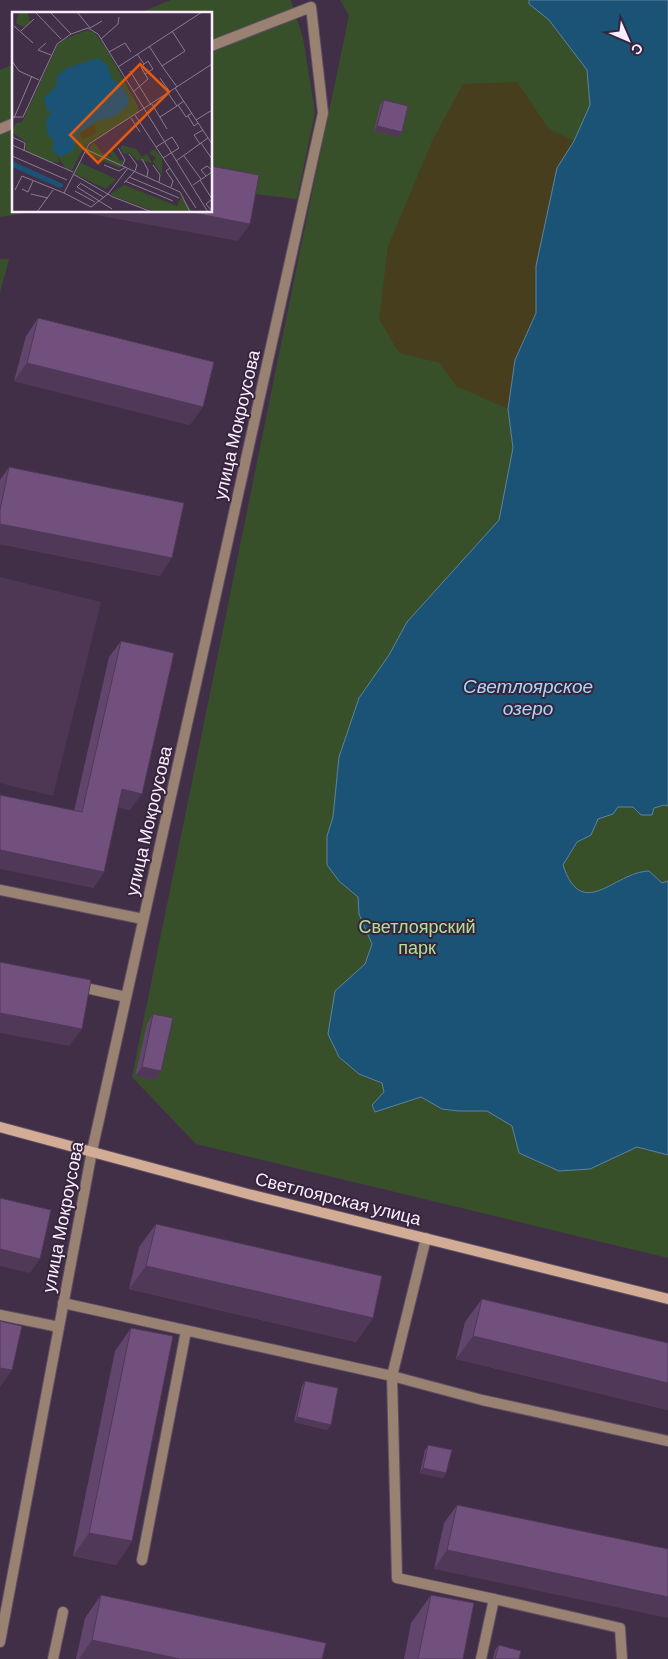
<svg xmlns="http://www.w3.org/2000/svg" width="668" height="1659" font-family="Barlow,sans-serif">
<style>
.built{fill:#4e3755}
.green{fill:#38502a}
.sand{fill:#473e1e}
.water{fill:#1b5376;stroke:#5e829f}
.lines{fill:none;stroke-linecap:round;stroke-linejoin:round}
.service-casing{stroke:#5f4e65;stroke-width:12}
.minor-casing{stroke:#5f4e65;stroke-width:12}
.secondary-casing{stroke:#5f4e65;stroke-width:12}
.service{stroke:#9a8273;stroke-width:10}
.minor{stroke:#9a8273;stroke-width:10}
.secondary{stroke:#d2ac94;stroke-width:10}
.wall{fill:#62456c}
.shaded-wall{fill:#503858}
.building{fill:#72507e;stroke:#503858}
.labels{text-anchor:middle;stroke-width:4;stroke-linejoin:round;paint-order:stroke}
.street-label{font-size:18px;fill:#faeefe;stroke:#37253d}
.park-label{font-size:18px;fill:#b0e095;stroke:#37253d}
.water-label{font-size:19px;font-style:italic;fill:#a8d6f8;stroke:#37253d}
.inset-road{fill:none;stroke:#8b7b91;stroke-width:1}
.view{fill:#e8590c;fill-opacity:0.15;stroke:#e8590c;stroke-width:2.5}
.inset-edge{fill:none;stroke:#faeefe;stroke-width:2.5}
</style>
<rect width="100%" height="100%" fill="#412f48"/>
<!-- built -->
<path class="built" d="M0 577 101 602 53 796 0 783Z"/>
<!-- green -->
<g class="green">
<path d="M171 0H291L303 38 315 112 297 199 246 193 211 186V14H137Z"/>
<path d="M340 0H668V1258L196 1144 132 1077 301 246 345 35 349 15Z"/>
<path d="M14 64V211H40L0 217V70Z"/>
<path d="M0 259H9L0 293Z"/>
</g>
<!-- sand -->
<path class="sand" d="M517 82 549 129 574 141 557 168 536 266V313L515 360 508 409 456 386 440 363 399 353 379 319 388 246 433 139 463 84Z"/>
<!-- water -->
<path class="water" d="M529 0H668V806L664 805 654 808 652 815H641L633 807H618L613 814 598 819 591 835 577 842 563 865C582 923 614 872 649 871L662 883 668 881V1155L637 1147 590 1169 559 1171 519 1153 512 1126 487 1111H458L442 1109 421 1097 375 1112 372 1105 384 1092 382 1083 359 1074 339 1057 328 1034 335 991 365 964 372 944 359 914 358 897 339 881 327 865V836L333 817 339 757 359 698 389 655 407 622 499 520 513 448 508 409 515 360 536 313V266L557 168 574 141 590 105 587 70 549 20 529 4Z"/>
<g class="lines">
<defs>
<g id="service">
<path d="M0 890 143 919"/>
<path d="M77 986 126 997"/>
<path d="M426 1238 392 1376 397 1578 494 1599"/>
<path d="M63 1303 392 1376 482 1400 668 1441"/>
<path d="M0 1315 59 1327"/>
<path d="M142 1560 186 1331"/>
<path d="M53 1659 63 1612"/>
<path d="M481 1659 494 1599 620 1628 622 1659"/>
</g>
<g id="minor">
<path d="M0 129 14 123"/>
<path d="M0 1642 92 1151 323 113 311 7 211 46"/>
</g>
<path id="secondary" d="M0 1127 248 1194 668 1299"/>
</defs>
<!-- service casing -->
<use href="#service" class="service-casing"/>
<!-- minor casing -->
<use href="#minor" class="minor-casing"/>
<!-- secondary casing -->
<use href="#secondary" class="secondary-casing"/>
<!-- service -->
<use href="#service" class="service"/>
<!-- minor -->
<use href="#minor" class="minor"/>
<!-- secondary -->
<use href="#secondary" class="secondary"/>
</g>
<!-- wall -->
<g class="wall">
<path d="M384 100 402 132 398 137 374 131 380 105Z"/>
<path d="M38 318 190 425 14 381 26 336Z"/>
<path d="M9 467 160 576 0 544V480Z"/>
<path d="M121 641 130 810 118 807 104 872 93 888 74 811 109 657Z"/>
<path d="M153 1014 161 1071 155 1080 135 1076 147 1024Z"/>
<path d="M156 1224 373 1318 356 1342 129 1289 139 1247Z"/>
<path d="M482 1299 668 1343V1410L456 1359 465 1322Z"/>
<path d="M131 1328 132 1541 116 1565 73 1556 115 1351Z"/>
<path d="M305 1381 327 1430 294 1422 302 1386Z"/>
<path d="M428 1445 446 1473 443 1478 420 1473 425 1450Z"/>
<path d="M457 1505 668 1549 434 1569 444 1523Z"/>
<path d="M101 1595 322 1659H76L85 1618Z"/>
<path d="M431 1595 463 1659H404L411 1623Z"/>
<path d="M499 1645 519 1659H493L495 1650Z"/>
</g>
<!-- shaded-wall -->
<g class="shaded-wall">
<path d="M377 126 402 132 398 137 374 131Z"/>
<path d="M74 211H183L250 224 238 241Z"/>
<path d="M27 363 203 407 190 425 14 381Z"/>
<path d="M0 524 172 558 160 576 0 544Z"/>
<path d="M122 789 142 794 130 810 110 805Z"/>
<path d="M0 850 104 872 93 888 0 869Z"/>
<path d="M0 1013 82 1029 69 1046 0 1033Z"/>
<path d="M142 1067 161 1071 155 1080 135 1076Z"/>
<path d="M0 1249 40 1259 30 1273 0 1266Z"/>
<path d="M146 1266 373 1318 356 1342 129 1289Z"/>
<path d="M473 1336 668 1383V1410L456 1359Z"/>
<path d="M0 1368 12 1370 0 1387Z"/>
<path d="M297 1417 331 1425 327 1430 294 1422Z"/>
<path d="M423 1468 446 1473 443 1478 420 1473Z"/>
<path d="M89 1533 132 1541 116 1565 73 1556Z"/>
<path d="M447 1550 668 1597V1618L434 1569Z"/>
<path d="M92 1640 180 1659H79Z"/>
</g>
<!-- building -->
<g class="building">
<path d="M384 100 408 106 402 132 377 126Z"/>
<path d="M211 166 259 175 250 224 183 211H211Z"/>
<path d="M38 318 214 362 203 407 27 363Z"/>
<path d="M9 467 184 503 172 558 0 524V510Z"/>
<path d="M121 641 174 653 142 794 122 789 104 872 0 850V795L82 812Z"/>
<path d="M0 962 91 980 82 1029 0 1013Z"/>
<path d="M153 1014 173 1018 161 1071 142 1067Z"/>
<path d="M0 1198 51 1210 40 1259 0 1249Z"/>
<path d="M156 1224 382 1276 373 1318 146 1266Z"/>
<path d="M482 1299 668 1343V1383L473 1336Z"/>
<path d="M0 1321 22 1326 12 1370 0 1368Z"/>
<path d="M131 1328 173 1336 132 1541 89 1533Z"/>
<path d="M305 1381 338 1388 331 1425 297 1417Z"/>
<path d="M428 1445 452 1450 446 1473 423 1468Z"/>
<path d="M457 1505 668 1549V1597L447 1550Z"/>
<path d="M101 1595 326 1643 322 1659H180L92 1640Z"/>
<path d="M431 1595 474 1603 463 1659H418Z"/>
<path d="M499 1645 521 1651 519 1659H495Z"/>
</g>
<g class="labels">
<!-- street labels -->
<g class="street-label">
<text transform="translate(237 425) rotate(-77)" y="6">улица Мокроусова</text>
<text transform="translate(149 821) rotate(-77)" y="6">улица Мокроусова</text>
<text transform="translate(338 1199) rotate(14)" y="6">Светлоярская улица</text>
<text transform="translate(63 1217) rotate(-79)" y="6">улица Мокроусова</text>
</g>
<!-- park labels -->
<g class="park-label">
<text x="417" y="933">Светлоярский<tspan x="417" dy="21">парк</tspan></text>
</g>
<!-- water labels -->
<g class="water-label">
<text x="528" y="693">Светлоярское<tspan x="528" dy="22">озеро</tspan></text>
</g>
</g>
<!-- overview -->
<g transform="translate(12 12)">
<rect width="200" height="200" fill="#412f48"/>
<path d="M7 0H15L17 4 18 10 12 15 4 11ZM75 18 83 21 95 38 126 94V100L72 135 60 158 54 157 46 145 47 150H37L14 139V130L0 120 4 111 10 110 45 34 51 28ZM82 130 90 141 100 145 97 140 104 137 101 139 108 149 112 148 108 156 72 141ZM110 133 124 137 130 145 135 142 140 151 125 148 118 141 112 142 108 137ZM142 137 150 145V163L141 150 144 146 137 141ZM67 150 104 167 94 177 63 162ZM112 173 165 194 169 185 181 200H144L101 184 99 181Z" fill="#38502a"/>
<path d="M82 112 84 121 70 128 68 121Z" fill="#473e1e"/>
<path d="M86 46 95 53 100 67 112 77 117 88 116 93 104 104 87 108 65 121 61 139 48 145 39 137 43 131 35 121 34 108 40 99 35 98 32 86 44 74 45 64 55 56ZM0 149 51 172V174L48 176 0 155Z" fill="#1b5376"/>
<path class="inset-road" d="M23 0 49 27M38 0 59 22 76 16 86 22 196 200M65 0 78 16 90 9M2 14 21 31M9 19 22 7M89 27 106 12 107 5M34 31 26 38 39 43M137 34 150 54 173 39 160 19M97 40 113 31 119 40M125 42 132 52 136 49 141 57 133 62 129 55 132 52M0 49 7 59 27 68M150 54 165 75M106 55 190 0M118 59 139 93M148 66 158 80M163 76 200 132M121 80 136 67 133 62M156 81 165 94 172 89M140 92 155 117M166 93 174 105 180 101M123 103 184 196M176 104 182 114 186 111M0 105H11L45 32 59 22M148 105 165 94M2 106 20 64M119 106 128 120M184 108 200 98M0 125 13 131 12 139M196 126 189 131 200 147M188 132 182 123 191 118M0 133 61 160M144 135 160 125 167 136 151 146M106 136 113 148 110 154M73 137 168 180 178 200M0 144 55 168M172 144 189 167M130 147 136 158 135 165M164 149 189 131M92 153 107 159 114 155M141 153 148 163 147 170M158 156 154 159 161 169 159 175M61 162 101 185 140 200M194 164 189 158 195 154 200 158M117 165 167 186M188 168 200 187M113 169 161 189M68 171 91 185M112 171 123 159 125 153 117 142M68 172 65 175 100 197M181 173 200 160M10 177 16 180 21 169M3 178 10 164 52 181 77 132 200 52M63 179 83 190M52 181 79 195 96 182 116 156M19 182 36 186M200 187 194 192 200 199M25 200 41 178"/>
<path class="view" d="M128 52 157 80 86 151 58 123Z"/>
<rect width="200" height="200" class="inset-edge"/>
</g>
<!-- north arrow -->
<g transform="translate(628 40) rotate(135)" stroke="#37253d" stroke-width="4" paint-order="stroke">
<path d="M0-4L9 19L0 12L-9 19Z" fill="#faeefe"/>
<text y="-8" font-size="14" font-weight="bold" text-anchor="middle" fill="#faeefe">С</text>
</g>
</svg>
